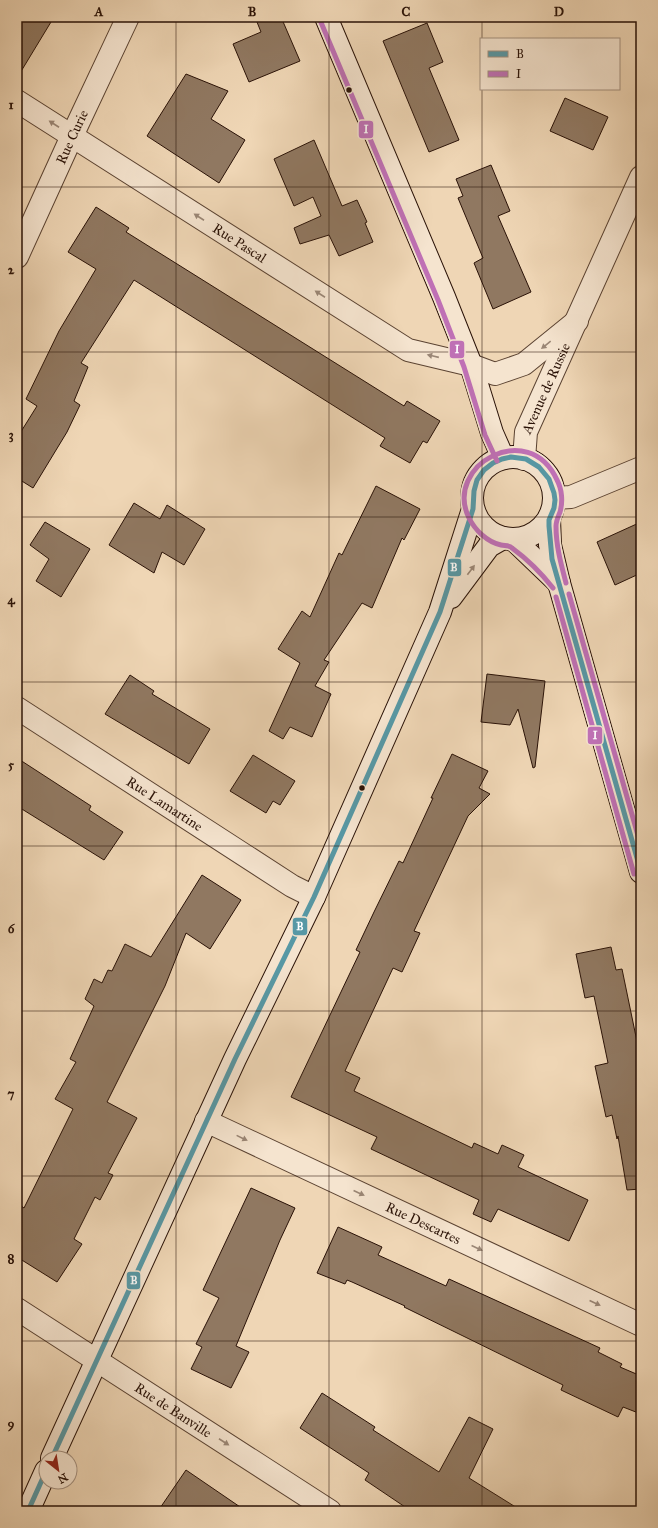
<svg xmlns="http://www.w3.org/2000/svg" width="658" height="1528" font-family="'IM FELL Great Primer',serif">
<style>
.building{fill:#907861;stroke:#2a1207}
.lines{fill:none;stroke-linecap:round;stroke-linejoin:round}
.street-casing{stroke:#5b4332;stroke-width:24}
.secondary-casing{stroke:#2a1207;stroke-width:24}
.street{stroke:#f5e4cf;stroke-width:22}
.secondary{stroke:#f5e4cf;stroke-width:22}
.bus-1-casing{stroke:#f5e4cf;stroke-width:8}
.bus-2-casing{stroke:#f5e4cf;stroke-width:8}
.bus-1{stroke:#5798a5;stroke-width:5}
.bus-2{stroke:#bf70b5;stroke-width:5}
.oneway{fill:#9a8675}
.grid{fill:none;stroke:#2a1207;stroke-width:1;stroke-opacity:0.55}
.bus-dot{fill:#2a1207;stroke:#f5e4cf;stroke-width:1.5}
.labels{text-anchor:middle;stroke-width:3;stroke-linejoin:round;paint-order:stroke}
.street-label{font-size:14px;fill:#2a1207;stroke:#f5e4cf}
.line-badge{stroke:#f5e4cf;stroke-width:1.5}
.badge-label{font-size:11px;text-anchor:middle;font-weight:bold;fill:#fff}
.neatline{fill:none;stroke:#2a1207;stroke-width:1.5}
.grid-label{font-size:13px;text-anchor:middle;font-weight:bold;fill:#2a1207}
</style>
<rect width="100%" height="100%" fill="#efd6b5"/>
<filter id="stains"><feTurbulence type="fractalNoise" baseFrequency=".005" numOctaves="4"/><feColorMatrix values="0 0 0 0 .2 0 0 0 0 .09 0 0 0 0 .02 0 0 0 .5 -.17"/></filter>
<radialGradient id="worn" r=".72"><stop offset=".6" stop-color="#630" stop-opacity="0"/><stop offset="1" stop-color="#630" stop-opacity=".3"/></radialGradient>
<!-- building -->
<g class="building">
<path d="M17 17H54L17 78Z"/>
<path d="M255 17H281L300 61 249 82 233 44 261 32Z"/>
<path d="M427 23 443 62 429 68 459 140 429 152 383 41Z"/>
<path d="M186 74 228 91 211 119 245 140 219 183 147 136Z"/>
<path d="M565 98 608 117 593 150 550 131Z"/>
<path d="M314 140 342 206 357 200 367 222 365 223 373 242 339 256 329 235 300 244 294 228 321 216 313 197 294 206 274 159Z"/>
<path d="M491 165 510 211 498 216 531 292 493 309 474 263 483 258 458 198 463 196 456 179Z"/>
<path d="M96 207 129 228 126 232 404 406 407 401 440 421 427 443 423 441 410 463 380 446 385 438 134 280 81 363 88 367 74 401 80 405 67 432 33 488 17 478V438L37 406 26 399 59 331 96 269 68 252Z"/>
<path d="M376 486 420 509 404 540 402 538 372 608 362 603 324 660 329 662 315 686 331 694 312 737 290 727 283 739 269 731 300 663 278 649 302 611 310 617 339 553 342 555Z"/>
<path d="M134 503 160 519 167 505 205 529 184 565 162 552 154 573 109 545Z"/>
<path d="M45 522 90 549 61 597 36 581 49 559 30 545Z"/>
<path d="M641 522V573L615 585 597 542Z"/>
<path d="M487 674 545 681 535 767 533 768 518 709 510 725 481 722Z"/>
<path d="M130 675 154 691 152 694 210 729 189 764 105 714Z"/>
<path d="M452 754 488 771 479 788 490 794 468 816 414 931 420 933 402 972 393 968 345 1071 360 1078 354 1091 472 1148 474 1143 498 1154 502 1145 524 1155 518 1167 588 1200 569 1241 498 1209 491 1222 473 1214 479 1200 371 1149 377 1137 291 1097 360 952 356 950 374 912 399 861 403 863 433 798H431Z"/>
<path d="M253 755 295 781 280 805 273 801 266 813 230 791Z"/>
<path d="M17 758 91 806 89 810 123 832 104 860 17 806Z"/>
<path d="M202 875 241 900 210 949 186 933 165 986 107 1102 137 1118 108 1173 113 1175 100 1200 95 1197 74 1239 82 1244 57 1282 17 1257V1203L24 1208 73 1109 55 1099 76 1062 70 1059 94 1006 85 999 94 979 102 983 108 970 112 971 125 944 151 957Z"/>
<path d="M611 947 616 970 622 969 641 1061V1189L627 1190 618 1136 617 1139 612 1115 606 1117 595 1066 608 1063 594 996 585 998 576 954Z"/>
<path d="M251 1188 295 1208 280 1240 236 1346 249 1352 231 1388 191 1369 202 1347 196 1344 219 1298 203 1290Z"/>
<path d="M338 1227 382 1247 378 1255 446 1286 449 1279 600 1348 598 1352 622 1364 620 1367 641 1376V1414L623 1407 618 1417 561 1390 563 1385 404 1307 405 1306 352 1282 347 1280 345 1284 317 1273Z"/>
<path d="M322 1393 375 1427 373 1430 439 1472 469 1417 493 1429 469 1478 522 1511H411L365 1480 369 1473 300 1428Z"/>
<path d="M186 1470 246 1511H158Z"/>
</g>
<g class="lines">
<defs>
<g id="street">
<path id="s1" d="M17 101 408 350 471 365 495 374 524 364 577 321"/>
<path id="s2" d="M17 257 72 136 128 17"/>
<path id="s3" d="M524 459 526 432 641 177"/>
<path d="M555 498 571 497 641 468"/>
<path id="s4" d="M17 708 292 886 314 897"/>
<path id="s5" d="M206 1121 641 1325"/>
<path id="s6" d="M17 1309 330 1511"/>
</g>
<g id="secondary">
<path d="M326 17 444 297 471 365 492 433 503 458"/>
<circle cx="513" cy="498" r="41"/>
<path d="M549 519 550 545 559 583 641 872"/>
<path d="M514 540 559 583"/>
<path d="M451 597 489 546 503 538"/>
<path d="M52 1458 235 1059 314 897 440 612 473 509"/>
<path d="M28 1511 46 1471"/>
</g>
</defs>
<!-- street casing -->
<use href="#street" class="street-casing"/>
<!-- secondary casing -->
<use href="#secondary" class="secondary-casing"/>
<!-- street -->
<use href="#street" class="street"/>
<!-- secondary -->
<use href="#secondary" class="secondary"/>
<defs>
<g id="bus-1">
<path d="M52 1458 235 1059 314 897 440 612 473 509 474 491 477 480 484 470 493 463 502 459 511 457 526 459 539 467 549 479 554 493 555 500 554 508 549 520V526L552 559 641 872"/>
<path d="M28 1511 46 1471"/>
</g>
<g id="bus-2">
<path d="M320 20 438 300 464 367 485 435 497 461"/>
<path d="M553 588C542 574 527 559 512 548 509 545 505 546 501 545 487 542 475 530 469 518 443 465 529 418 557 480 562 489 563 502 560 512 558 517 556 521 556 526 556 546 561 564 566 583"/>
<path d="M569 594 641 846"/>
<path d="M556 597 634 874"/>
</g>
</defs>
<!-- bus-1 casing -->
<use href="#bus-1" class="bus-1-casing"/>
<!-- bus-2 casing -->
<use href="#bus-2" class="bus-2-casing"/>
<!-- bus-1 -->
<use href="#bus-1" class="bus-1"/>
<!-- bus-2 -->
<use href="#bus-2" class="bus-2"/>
</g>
<!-- one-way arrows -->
<defs><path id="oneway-solid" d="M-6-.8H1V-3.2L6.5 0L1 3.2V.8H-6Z"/></defs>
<g class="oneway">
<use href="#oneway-solid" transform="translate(54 124) rotate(-147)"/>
<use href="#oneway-solid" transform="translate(199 217) rotate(-147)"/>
<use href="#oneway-solid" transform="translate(320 294) rotate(-147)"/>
<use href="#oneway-solid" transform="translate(546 345) rotate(141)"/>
<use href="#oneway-solid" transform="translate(433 356) rotate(-167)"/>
<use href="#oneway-solid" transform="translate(471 570) rotate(-53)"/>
<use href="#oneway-solid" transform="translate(242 1138) rotate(26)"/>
<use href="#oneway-solid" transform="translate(359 1193) rotate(25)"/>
<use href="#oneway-solid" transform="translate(477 1248) rotate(25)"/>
<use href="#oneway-solid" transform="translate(595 1303) rotate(25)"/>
<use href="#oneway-solid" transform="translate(224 1442) rotate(33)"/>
</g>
<!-- grid -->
<path class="grid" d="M176 17V1511M329 17V1511M482 17V39M482 89V1511M17 187H641M17 352H641M17 517H641M17 682H641M17 846H641M17 1011H641M17 1176H641M17 1341H641"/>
<!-- markers -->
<g class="bus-dot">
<circle cx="349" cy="90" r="3.5"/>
<circle cx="362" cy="788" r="3.5"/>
</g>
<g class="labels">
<!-- street labels -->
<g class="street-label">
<text dy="5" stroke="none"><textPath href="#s2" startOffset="132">Rue Curie</textPath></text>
<text dy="5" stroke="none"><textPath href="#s1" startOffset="264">Rue Pascal</textPath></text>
<text dy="5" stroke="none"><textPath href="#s3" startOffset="75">Avenue de Russie</textPath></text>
<text dy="5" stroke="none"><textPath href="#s4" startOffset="176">Rue Lamartine</textPath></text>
<text dy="5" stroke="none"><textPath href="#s5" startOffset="240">Rue Descartes</textPath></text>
<text dy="5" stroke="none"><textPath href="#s6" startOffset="186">Rue de Banville</textPath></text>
</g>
</g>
<g class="line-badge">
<rect x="358" y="120" width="16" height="19" rx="4" fill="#bf70b5"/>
<rect x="449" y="340" width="16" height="19" rx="4" fill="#bf70b5"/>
<rect x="447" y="558" width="15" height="19" rx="4" fill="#5798a5"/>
<rect x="587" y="726" width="16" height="19" rx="4" fill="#bf70b5"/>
<rect x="292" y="917" width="16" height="19" rx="4" fill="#5798a5"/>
<rect x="126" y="1271" width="15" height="19" rx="4" fill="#5798a5"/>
</g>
<g class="badge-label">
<text x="366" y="133">I</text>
<text x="457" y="353">I</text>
<text x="454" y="571">B</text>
<text x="595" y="739">I</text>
<text x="300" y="930">B</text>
<text x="134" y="1284">B</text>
</g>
<!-- margin -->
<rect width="658" height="1528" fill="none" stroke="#efd6b5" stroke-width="44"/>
<!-- legend -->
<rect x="480" y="38" width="140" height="52" fill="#f5e4cf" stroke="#a4907f"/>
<rect x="488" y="51" width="20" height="6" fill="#5798a5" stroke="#a4907f"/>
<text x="516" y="58" font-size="12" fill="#2a1207">B</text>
<rect x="488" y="71" width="20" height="6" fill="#bf70b5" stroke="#a4907f"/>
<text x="516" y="78" font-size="12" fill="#2a1207">I</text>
<!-- north arrow -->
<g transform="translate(58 1470) rotate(150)"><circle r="19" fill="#f5e4cf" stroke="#a4907f"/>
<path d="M0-3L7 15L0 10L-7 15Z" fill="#8f2418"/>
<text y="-6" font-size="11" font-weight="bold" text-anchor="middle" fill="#2a1207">N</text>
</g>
<rect x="22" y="22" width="614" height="1484" class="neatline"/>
<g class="grid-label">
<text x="99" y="16">A</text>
<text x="252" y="16">B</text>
<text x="406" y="16">C</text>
<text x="559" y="16">D</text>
<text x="11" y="109">1</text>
<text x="11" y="274">2</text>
<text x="11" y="439">3</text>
<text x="11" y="604">4</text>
<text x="11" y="769">5</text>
<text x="11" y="933">6</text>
<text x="11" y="1098">7</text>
<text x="11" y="1263">8</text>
<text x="11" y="1428">9</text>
</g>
<rect width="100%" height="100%" filter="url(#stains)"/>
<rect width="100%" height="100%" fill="url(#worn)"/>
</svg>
